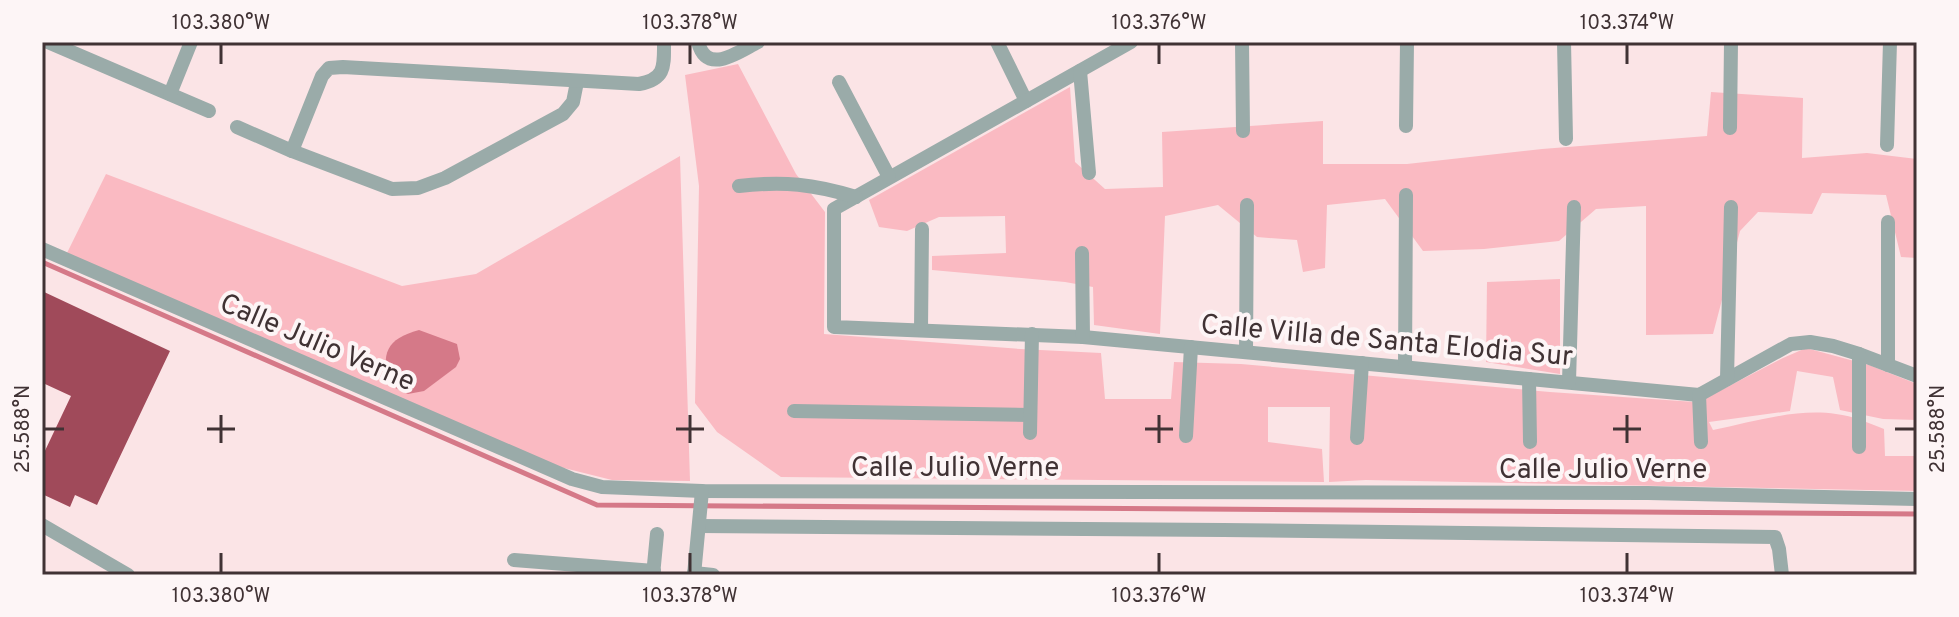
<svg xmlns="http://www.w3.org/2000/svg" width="1959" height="617" font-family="Overpass,sans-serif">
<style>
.green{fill:#fabac2}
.water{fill:#d57988}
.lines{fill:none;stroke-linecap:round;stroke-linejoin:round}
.stream{stroke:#d57988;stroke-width:5}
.building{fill:#a04a5a}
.street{stroke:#9aaba9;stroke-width:14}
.ticks{fill:none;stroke:#403234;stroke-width:3}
.labels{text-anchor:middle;stroke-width:8;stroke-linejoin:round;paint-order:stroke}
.street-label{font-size:28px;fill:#403234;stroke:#fdf5f6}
.neatline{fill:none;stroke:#403234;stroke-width:3}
.ticks-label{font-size:20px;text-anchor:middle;fill:#403234}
</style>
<rect width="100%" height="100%" fill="#fbe4e6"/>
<!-- green -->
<g class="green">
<path d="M738 64 796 174 825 212 824 334 1020 349 1101 353 1105 399H1171L1174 362 1241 364 1550 392 1695 402 1704 399 1783 358 1806 348 1869 365 1917 384V420L1883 419 1840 410 1833 377 1797 371 1790 411 1709 422 1713 430C1753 422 1796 408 1836 414 1853 416 1869 423 1884 429L1885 456H1917V491L1366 480 1329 482 1330 407H1268V442L1322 449 1324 482 781 477 717 432 695 403 699 186 685 75Z"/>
<path d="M1070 87 1075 162 1105 189 1163 187 1162 132 1323 121V164H1407L1542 149 1707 136 1711 92 1803 98 1802 158 1867 153 1917 159V258L1901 257 1886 195 1822 193 1812 214 1758 212 1740 231 1713 334 1646 335V206L1596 209 1559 241 1484 249 1423 251 1385 199 1327 205 1325 268 1303 272 1297 240 1257 237 1218 205 1165 216 1160 334 1094 325 1093 287 1065 282 932 270V256L1006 253 1005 216 939 217 907 231 879 227 869 200Z"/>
<path d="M680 156 690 481 612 480 560 467 66 255 106 174 402 286 476 274Z"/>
<path d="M1560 279V374L1486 362 1487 282Z"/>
</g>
<!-- water -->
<path class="water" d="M419 330 457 344 460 359 456 367 424 391 408 394 389 385C381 353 386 339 419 330Z"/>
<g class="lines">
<!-- stream -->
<path class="stream" d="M42 262 597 505 1917 514"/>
</g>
<!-- building -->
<path class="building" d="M42 291 170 351 97 505 75 495 70 507 42 494V457L71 396 45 384 42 391Z"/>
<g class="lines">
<!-- street -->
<g class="street">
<path d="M48 42 209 111"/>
<path d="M698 42C707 76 738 52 758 42"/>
<path d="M997 42 1026 101"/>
<path d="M1131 42 834 209V327L1083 337 1699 395 1791 344 1810 342 1833 346 1859 354 1917 376"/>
<path d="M1242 42 1243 131"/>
<path d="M1564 42 1566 139"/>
<path d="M1080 71 1089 173"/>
<path d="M839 82 889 177"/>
<path d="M170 94 191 42"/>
<path d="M1406 126 1407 42"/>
<path d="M237 127 292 151 392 189 418 188 445 178 563 114 573 102 577 82"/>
<path d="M1730 128 1731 42"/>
<path d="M1887 145 1890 42"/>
<path d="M292 151 322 76 329 68 343 67 639 84C666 79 664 66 664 42"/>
<path d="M739 186C784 181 813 184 856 197"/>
<path d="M1888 222V365"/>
<path d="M42 249 572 479 602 487 702 491 1648 493 1917 499"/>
<path d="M1082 253 1083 337"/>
<path d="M921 330 922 229"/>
<path d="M1246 352 1247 205"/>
<path d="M1405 367 1406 195"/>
<path d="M1529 379 1530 442"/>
<path d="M1727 379 1731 207"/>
<path d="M1569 382 1574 207"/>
<path d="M1699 395 1701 442"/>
<path d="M794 411 1030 415"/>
<path d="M1030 433 1032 334"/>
<path d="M1186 436 1191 347"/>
<path d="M1357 438 1362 363"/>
<path d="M1859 447V354"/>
<path d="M42 525 128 575"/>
<path d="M699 526 1223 530 1775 537 1779 549 1782 575"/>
<path d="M514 560 654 571"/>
<path d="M694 573 713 575"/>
<path d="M653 575 657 534"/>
<path d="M694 575 702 491"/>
</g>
</g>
<!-- ticks -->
<path class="ticks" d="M221 44V64M690 44V64M1159 44V64M1627 44V64M221 415V443M690 415V443M1159 415V443M1627 415V443M44 429H64M207 429H235M676 429H704M1145 429H1173M1613 429H1641M1895 429H1915M221 553V573M690 553V573M1159 553V573M1627 553V573"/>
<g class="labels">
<!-- street labels -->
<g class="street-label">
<text transform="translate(1387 339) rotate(5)" y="10">Calle Villa de Santa Elodia Sur</text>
<text transform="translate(318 341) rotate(23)" y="10">Calle Julio Verne</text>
<text x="955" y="476">Calle Julio Verne</text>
<text x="1603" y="478">Calle Julio Verne</text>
</g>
</g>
<!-- border -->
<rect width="1959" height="617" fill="none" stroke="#fdf5f6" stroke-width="88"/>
<rect x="44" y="44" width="1871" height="529" class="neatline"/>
<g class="ticks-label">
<text x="221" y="29">103.380°W</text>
<text x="690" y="29">103.378°W</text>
<text x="1159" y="29">103.376°W</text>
<text x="1627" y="29">103.374°W</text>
<text transform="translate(22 429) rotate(-90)" y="7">25.588°N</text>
<text transform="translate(1937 429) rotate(-90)" y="7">25.588°N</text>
<text x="221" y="602">103.380°W</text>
<text x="690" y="602">103.378°W</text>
<text x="1159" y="602">103.376°W</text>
<text x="1627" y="602">103.374°W</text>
</g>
</svg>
